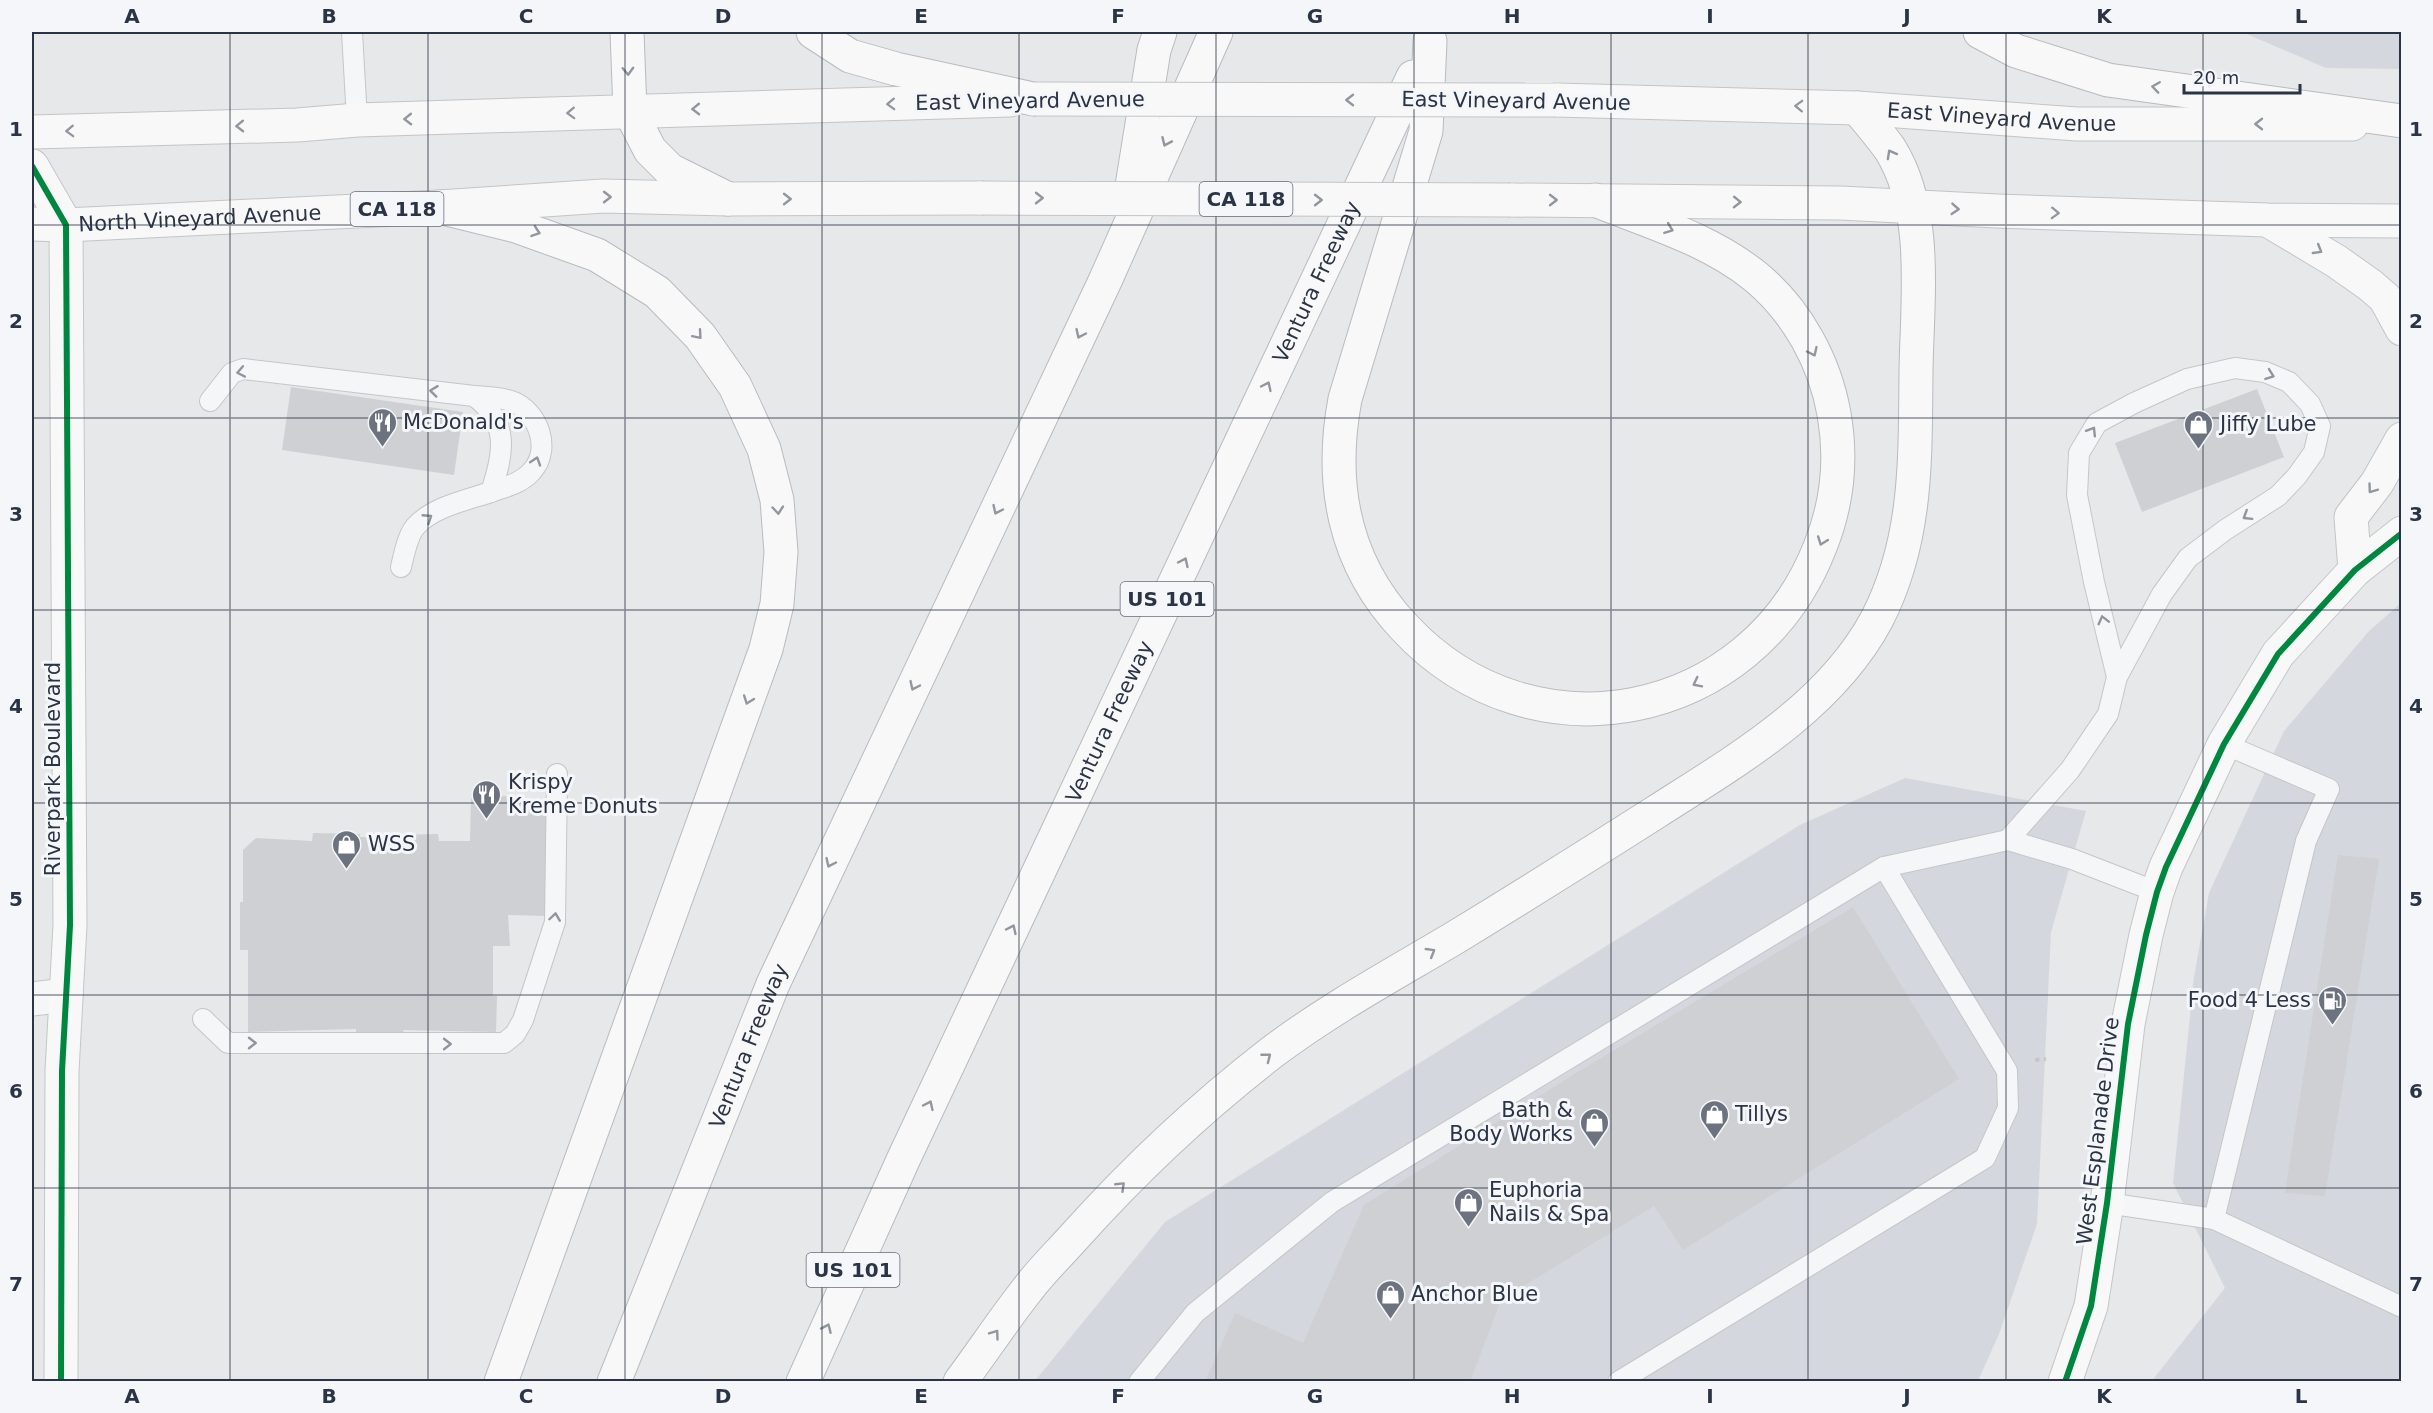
<svg xmlns="http://www.w3.org/2000/svg" width="2433" height="1413" font-family="'DejaVu Sans',sans-serif">
<style>
.built{fill:#d4d7dd}
.building{fill:#ced0d3}
.lines{fill:none;stroke-linecap:round;stroke-linejoin:round}
.lane-casing{stroke:#c4c6c8;stroke-width:22}
.street-casing{stroke:#c4c6c8;stroke-width:35}
.secondary-casing{stroke:#c4c6c8;stroke-width:35}
.primary-casing{stroke:#c2c5c8;stroke-width:35}
.highway-casing{stroke:#b8bbbf;stroke-width:35}
.path{stroke:#c5c6ca;stroke-width:4;stroke-dasharray:4.5 4.5;stroke-linecap:butt}
.lane{stroke:#f5f6f7;stroke-width:20}
.street{stroke:#f5f6f7;stroke-width:33}
.secondary{stroke:#f8f8f8;stroke-width:33}
.primary{stroke:#f8f8f8;stroke-width:33}
.highway{stroke:#f8f8f8;stroke-width:33}
.primary-bridge-casing{stroke:#c2c5c8;stroke-width:35;stroke-linecap:butt}
.primary-bridge{stroke:#f8f8f8;stroke-width:33}
.cycleway-casing{stroke:#f4f6f9;stroke-width:10}
.cycleway{stroke:#00873e;stroke-width:6}
.oneway{stroke:#92969e}
.oneway2{stroke:#90959e}
.grid{fill:none;stroke:#2b3445;stroke-width:1.5;stroke-opacity:0.55}
.labels{text-anchor:middle;stroke-width:6;stroke-linejoin:round;paint-order:stroke}
.shield{fill:#f4f6f9;stroke:#676e7b;stroke-width:1.5}
.shield-label{font-size:20px;font-weight:bold;fill:#2b3445}
.street-label{font-size:21px;fill:#2b3445;stroke:#f4f6f9}
.poi-label{font-size:21px;fill:#2b3445;stroke:#f4f6f9;text-anchor:start}
.neatline{fill:none;stroke:#2b3445;stroke-width:2}
.grid-label{font-size:20px;text-anchor:middle;font-weight:bold;fill:#2b3445}
</style>
<rect width="100%" height="100%" fill="#e6e8ea"/>
<!-- built -->
<g class="built">
<path d="M2242 32H2401V69L2326 68Z"/>
<path d="M2401 603V1381L2151 1382 2225 1288 2173 1183 2194 977 2209 893 2284 731 2369 631Z"/>
<path d="M1905 778 2086 811 2051 932 2037 1224 1999 1334 1978 1381 1034 1382 1165 1222 1800 825Z"/>
</g>
<!-- building -->
<g class="building">
<path d="M291 387 463 412 454 475 282 450Z"/>
<path d="M2257 389 2284 457 2142 512 2115 443Z"/>
<path d="M506 796 507 802 547 801V916L508 915 510 946H493V996H497L496 1032 403 1030 404 1033 356 1032V1029L248 1032V950H240V902H243V850L256 838 312 841 313 833 360 834V837L391 838V835L438 834 439 841H470L471 799Z"/>
<path d="M2338 855 2379 859 2325 1196 2285 1193Z"/>
<path d="M1853 907 1959 1079 1683 1250 1654 1206 1501 1300 1470 1382H1205L1235 1313 1303 1343 1364 1205 1576 1073Z"/>
</g>
<g class="lines">
<defs>
<g id="lane">
<path d="M352 32 357 120"/>
<path d="M474 396C486 397 500 397 511 401 538 410 552 449 532 471 522 483 505 487 491 492"/>
<path d="M210 401 232 373 243 369 474 396C511 423 503 454 491 492 467 500 432 507 415 527 407 537 404 555 401 567"/>
<path d="M2008 840 2070 770 2108 714 2117 677 2162 594 2188 558 2225 530 2278 496 2297 476 2314 452 2320 426 2310 404 2289 382 2265 372 2235 368 2187 379 2134 403 2097 423 2079 453 2077 495 2094 582 2117 677"/>
<path d="M203 1019 228 1043H504L515 1034 523 1020 555 922 557 774"/>
<path d="M2107 1203 2214 1219 2402 1307"/>
<path d="M2214 1219 2306 841 2329 789 2224 744"/>
<path d="M1139 1382 1195 1313 1332 1202 1884 867 2008 840 2072 859 2157 892"/>
<path d="M1618 1382 1985 1158 2008 1108 2007 1071 1884 867"/>
</g>
<path id="street" d="M32 999 66 995"/>
<g id="secondary">
<path d="M32 166 66 225 70 925 62 1071 61 1382"/>
<path d="M2065 1382 2091 1306 2107 1203 2128 1024 2146 935 2157 892 2166 867 2224 744 2278 654 2355 570 2402 533"/>
</g>
<g id="primary">
<path id="s1" d="M1556 100 1857 108 2077 124H2352"/>
<path d="M32 132 298 125 357 120 1010 100"/>
<path d="M1511 200 1841 203 1997 211 2268 220 2402 221"/>
<path d="M2269 221 2336 261 2370 285 2385 298 2402 329"/>
<path id="s2" d="M32 224 66 225 439 207 603 196 728 199 981 198"/>
<path d="M2355 570 2351 517 2377 483 2402 439"/>
</g>
<g id="highway">
<path d="M627 32 630 111 650 150 670 170 728 199"/>
<path d="M813 32 850 56 896 69 1033 99"/>
<path d="M1980 32 2016 51 2108 80 2402 121"/>
<path d="M1430 41 1426 131 1345 399C1329 484 1344 564 1405 628 1533 765 1752 721 1820 547 1837 505 1842 459 1834 414 1825 362 1797 311 1756 277 1709 239 1650 222 1595 200"/>
<path d="M1131 192 1154 50 1160 32"/>
<path d="M439 207 516 226 597 255 657 292 700 336 735 386 764 449 777 500 781 552 777 604 766 649 501 1382"/>
<path id="s3" d="M614 1382 773 984 1105 281 1216 32"/>
<path id="s4" d="M803 1382 904 1158 1413 77"/>
<path d="M960 1382C983 1351 1004 1319 1027 1290 1041 1271 1058 1255 1074 1237 1134 1170 1200 1108 1271 1053 1329 1009 1394 974 1456 937 1523 896 1590 854 1656 812 1737 760 1830 707 1877 619 1918 539 1915 458 1916 371 1917 301 1929 211 1890 149 1880 135 1868 121 1857 108"/>
</g>
</defs>
<!-- lane casing -->
<use href="#lane" class="lane-casing"/>
<!-- street casing -->
<use href="#street" class="street-casing"/>
<!-- secondary casing -->
<use href="#secondary" class="secondary-casing"/>
<!-- primary casing -->
<use href="#primary" class="primary-casing"/>
<!-- highway casing -->
<use href="#highway" class="highway-casing"/>
<!-- path -->
<path class="path" d="M2035 1060 2046 1059"/>
<!-- lane -->
<use href="#lane" class="lane"/>
<!-- street -->
<use href="#street" class="street"/>
<!-- secondary -->
<use href="#secondary" class="secondary"/>
<!-- primary -->
<use href="#primary" class="primary"/>
<!-- highway -->
<use href="#highway" class="highway"/>
<defs>
<g id="primary-bridge">
<path d="M1033 99 1556 100"/>
<path d="M981 198 1511 200"/>
</g>
</defs>
<!-- primary-bridge casing -->
<use href="#primary-bridge" class="primary-bridge-casing"/>
<!-- primary-bridge -->
<use href="#primary-bridge" class="primary-bridge"/>
<defs>
<g id="cycleway">
<path d="M32 166 66 225 70 925 62 1071 61 1382"/>
<path d="M2065 1382 2091 1306 2107 1203 2128 1024 2146 935 2157 892 2166 867 2224 744 2278 654 2355 570 2402 533"/>
</g>
</defs>
<!-- cycleway casing -->
<use href="#cycleway" class="cycleway-casing"/>
<!-- cycleway -->
<use href="#cycleway" class="cycleway"/>
</g>
<!-- one-way arrows -->
<defs><path id="oneway-chevron" d="M-2-3.5L2.5 0L-2 3.5" fill="none" stroke-width="1.6" stroke-linecap="round" stroke-linejoin="round" transform="scale(1.5)"/></defs>
<g class="oneway">
<use href="#oneway-chevron" transform="translate(628 71) rotate(88)"/>
<use href="#oneway-chevron" transform="translate(2156 87) rotate(-172)"/>
<use href="#oneway-chevron" transform="translate(1350 100) rotate(-180)"/>
<use href="#oneway-chevron" transform="translate(891 104) rotate(178)"/>
<use href="#oneway-chevron" transform="translate(1799 106) rotate(-178)"/>
<use href="#oneway-chevron" transform="translate(696 109) rotate(179)"/>
<use href="#oneway-chevron" transform="translate(571 113) rotate(178)"/>
<use href="#oneway-chevron" transform="translate(408 119) rotate(179)"/>
<use href="#oneway-chevron" transform="translate(2259 124) rotate(-180)"/>
<use href="#oneway-chevron" transform="translate(240 126) rotate(179)"/>
<use href="#oneway-chevron" transform="translate(70 131) rotate(178)"/>
<use href="#oneway-chevron" transform="translate(1166 142) rotate(114)"/>
<use href="#oneway-chevron" transform="translate(1891 154) rotate(-119)"/>
<use href="#oneway-chevron" transform="translate(607 197)"/>
<use href="#oneway-chevron" transform="translate(1039 198)"/>
<use href="#oneway-chevron" transform="translate(787 199)"/>
<use href="#oneway-chevron" transform="translate(1318 200)"/>
<use href="#oneway-chevron" transform="translate(1553 200)"/>
<use href="#oneway-chevron" transform="translate(1737 202) rotate(1)"/>
<use href="#oneway-chevron" transform="translate(1955 209) rotate(4)"/>
<use href="#oneway-chevron" transform="translate(2055 213) rotate(2)"/>
<use href="#oneway-chevron" transform="translate(1669 229) rotate(21)"/>
<use href="#oneway-chevron" transform="translate(536 232) rotate(19)"/>
<use href="#oneway-chevron" transform="translate(2318 250) rotate(31)"/>
<use href="#oneway-chevron" transform="translate(1080 334) rotate(115)"/>
<use href="#oneway-chevron" transform="translate(698 335) rotate(49)"/>
<use href="#oneway-chevron" transform="translate(1813 352) rotate(65)"/>
<use href="#oneway-chevron" transform="translate(1267 386) rotate(-65)"/>
<use href="#oneway-chevron" transform="translate(2372 489) rotate(126)"/>
<use href="#oneway-chevron" transform="translate(778 510) rotate(85)"/>
<use href="#oneway-chevron" transform="translate(997 510) rotate(115)"/>
<use href="#oneway-chevron" transform="translate(1822 541) rotate(110)"/>
<use href="#oneway-chevron" transform="translate(1184 562) rotate(-65)"/>
<use href="#oneway-chevron" transform="translate(1697 683) rotate(153)"/>
<use href="#oneway-chevron" transform="translate(914 686) rotate(115)"/>
<use href="#oneway-chevron" transform="translate(748 700) rotate(110)"/>
<use href="#oneway-chevron" transform="translate(830 863) rotate(115)"/>
<use href="#oneway-chevron" transform="translate(1012 929) rotate(-65)"/>
<use href="#oneway-chevron" transform="translate(1431 952) rotate(-31)"/>
<use href="#oneway-chevron" transform="translate(1267 1057) rotate(-38)"/>
<use href="#oneway-chevron" transform="translate(929 1105) rotate(-65)"/>
<use href="#oneway-chevron" transform="translate(1121 1186) rotate(-44)"/>
<use href="#oneway-chevron" transform="translate(827 1328) rotate(-66)"/>
<use href="#oneway-chevron" transform="translate(995 1334) rotate(-54)"/>
</g>
<g class="oneway2">
<use href="#oneway-chevron" transform="translate(241 372) rotate(169)"/>
<use href="#oneway-chevron" transform="translate(2270 375) rotate(20)"/>
<use href="#oneway-chevron" transform="translate(434 391) rotate(-173)"/>
<use href="#oneway-chevron" transform="translate(2092 431) rotate(-58)"/>
<use href="#oneway-chevron" transform="translate(536 461) rotate(-72)"/>
<use href="#oneway-chevron" transform="translate(2247 516) rotate(148)"/>
<use href="#oneway-chevron" transform="translate(428 518) rotate(-33)"/>
<use href="#oneway-chevron" transform="translate(2103 620) rotate(-104)"/>
<use href="#oneway-chevron" transform="translate(555 917) rotate(-82)"/>
<use href="#oneway-chevron" transform="translate(252 1043)"/>
<use href="#oneway-chevron" transform="translate(447 1044)"/>
</g>
<!-- grid -->
<path class="grid" d="M230 32V1382M428 32V1382M625 32V1382M822 32V1382M1019 32V1382M1216 32V1382M1414 32V1382M1611 32V1382M1808 32V1382M2006 32V1382M2203 32V1382M32 225H2402M32 418H2402M32 610H2402M32 803H2402M32 995H2402M32 1188H2402"/>
<!-- icons -->
<defs>
<symbol id="restaurant-pin" viewBox="-11 -11 22 30"><path d="M0 17L-7.5 6A9.5 9.5 0 1 1 7.5 6Z" fill="#6c737f" stroke="#f4f6f9"/><path d="M-5-6h1v4h1v-4h1v4h1v-4h1v5L-1.5 .5V6h-2V.5L-5-1ZM5-6V6H3V1.5H1.5Q1.5-4 5-6Z" fill="#fff"/></symbol>
<symbol id="shop-pin" viewBox="-11 -11 22 30"><path d="M0 17L-7.5 6A9.5 9.5 0 1 1 7.5 6Z" fill="#6c737f" stroke="#f4f6f9"/><path d="M-5-2.5h2.3a2.7 3.5 0 0 1 5.4 0H5L5.5 6h-11ZM-1.5-2.5h3a1.5 2.3 0 0 0-3 0Z" fill="#fff"/></symbol>
<symbol id="fuel-pin" viewBox="-11 -11 22 30"><path d="M0 17L-7.5 6A9.5 9.5 0 1 1 7.5 6Z" fill="#6c737f" stroke="#f4f6f9"/><path d="M-5.5-6h7V0h2V4h1.3V-2.5L3-4.5l.8-.8L6-3V5H2.5V1h-1V6h-7ZM-4.2-4.7v3.2H.2V-4.7Z" fill="#fff"/></symbol>
</defs>
<g fill-rule="evenodd">
<use href="#restaurant-pin" x="366" y="406" width="33" height="45"/>
<use href="#shop-pin" x="2182" y="408" width="33" height="45"/>
<use href="#restaurant-pin" x="470" y="778" width="33" height="45"/>
<use href="#shop-pin" x="330" y="828" width="33" height="45"/>
<use href="#fuel-pin" x="2316" y="984" width="33" height="45"/>
<use href="#shop-pin" x="1698" y="1098" width="33" height="45"/>
<use href="#shop-pin" x="1578" y="1106" width="33" height="45"/>
<use href="#shop-pin" x="1452" y="1186" width="33" height="45"/>
<use href="#shop-pin" x="1374" y="1278" width="33" height="45"/>
</g>
<g class="labels">
<!-- shield labels -->
<g class="shield">
<rect x="1199.5" y="182" width="93" height="34" rx="4.5"/>
<rect x="350.5" y="192" width="93" height="34" rx="4.5"/>
<rect x="1120.5" y="582" width="93" height="34" rx="4.5"/>
<rect x="806.5" y="1253" width="93" height="34" rx="4.5"/>
</g>
<g class="shield-label">
<text x="1246" y="206">CA 118</text>
<text x="397" y="216">CA 118</text>
<text x="1167" y="606">US 101</text>
<text x="853" y="1277">US 101</text>
</g>
<!-- street labels -->
<g class="street-label">
<text transform="translate(1030 101) rotate(-1)" y="7">East Vineyard Avenue</text>
<text transform="translate(1516 101) rotate(1)" y="7">East Vineyard Avenue</text>
<text dy="7" stroke="none"><textPath href="#s1" startOffset="446">East Vineyard Avenue</textPath></text>
<text dy="7" stroke="none"><textPath href="#s2" startOffset="168">North Vineyard Avenue</textPath></text>
<text dy="7" stroke="none"><textPath href="#s4" startOffset="1214">Ventura Freeway</textPath></text>
<text dy="7" stroke="none"><textPath href="#s4" startOffset="728">Ventura Freeway</textPath></text>
<text transform="translate(53 769) rotate(-90)" y="7">Riverpark Boulevard</text>
<text dy="7" stroke="none"><textPath href="#s3" startOffset="362">Ventura Freeway</textPath></text>
<text transform="translate(2098 1131) rotate(-83)" y="7">West Esplanade Drive</text>
</g>
<!-- poi labels -->
<g class="poi-label">
<text x="403" y="429">McDonald's</text>
<text x="2220" y="431">Jiffy Lube</text>
<text x="508" y="789">Krispy<tspan x="508" dy="24">Kreme Donuts</tspan></text>
<text x="368" y="851">WSS</text>
<text x="2311" y="1007" text-anchor="end">Food 4 Less</text>
<text x="1573" y="1117" text-anchor="end">Bath &amp;<tspan x="1573" dy="24">Body Works</tspan></text>
<text x="1735" y="1121">Tillys</text>
<text x="1489" y="1197">Euphoria<tspan x="1489" dy="24">Nails &amp; Spa</tspan></text>
<text x="1411" y="1301">Anchor Blue</text>
</g>
</g>
<!-- border -->
<rect width="2433" height="1413" fill="none" stroke="#f4f6f9" stroke-width="66"/>
<!-- scale -->
<path d="M2184 84v9h116v-9" fill="none" stroke="#2b3445" stroke-width="3"/>
<text x="2193" y="84" font-size="18" fill="#2b3445" stroke="#f4f6f9" stroke-width="4.5" paint-order="stroke">20 m</text>
<rect x="33" y="33" width="2367" height="1347" class="neatline"/>
<g class="grid-label">
<text x="132" y="23">A</text>
<text x="329" y="23">B</text>
<text x="526" y="23">C</text>
<text x="723" y="23">D</text>
<text x="921" y="23">E</text>
<text x="1118" y="23">F</text>
<text x="1315" y="23">G</text>
<text x="1512" y="23">H</text>
<text x="1710" y="23">I</text>
<text x="1907" y="23">J</text>
<text x="2104" y="23">K</text>
<text x="2301" y="23">L</text>
<text x="16" y="136">1</text>
<text x="2416" y="136">1</text>
<text x="16" y="328">2</text>
<text x="2416" y="328">2</text>
<text x="16" y="521">3</text>
<text x="2416" y="521">3</text>
<text x="16" y="713">4</text>
<text x="2416" y="713">4</text>
<text x="16" y="906">5</text>
<text x="2416" y="906">5</text>
<text x="16" y="1098">6</text>
<text x="2416" y="1098">6</text>
<text x="16" y="1291">7</text>
<text x="2416" y="1291">7</text>
<text x="132" y="1403">A</text>
<text x="329" y="1403">B</text>
<text x="526" y="1403">C</text>
<text x="723" y="1403">D</text>
<text x="921" y="1403">E</text>
<text x="1118" y="1403">F</text>
<text x="1315" y="1403">G</text>
<text x="1512" y="1403">H</text>
<text x="1710" y="1403">I</text>
<text x="1907" y="1403">J</text>
<text x="2104" y="1403">K</text>
<text x="2301" y="1403">L</text>
</g>
</svg>
